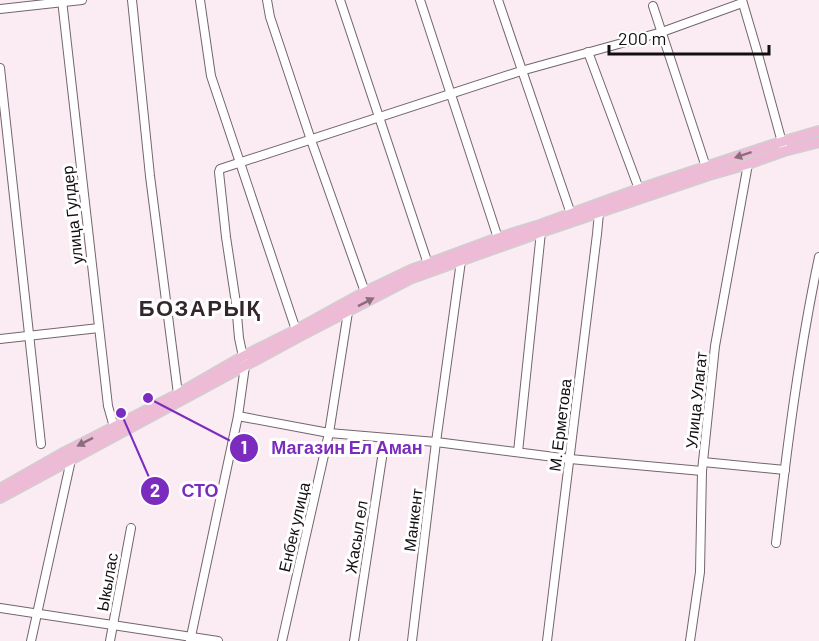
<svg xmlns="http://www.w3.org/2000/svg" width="819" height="641" font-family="Barlow,sans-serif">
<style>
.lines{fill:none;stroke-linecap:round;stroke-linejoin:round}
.minor-casing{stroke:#73656c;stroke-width:10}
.major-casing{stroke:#d0cfcf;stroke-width:12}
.minor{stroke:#fff;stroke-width:8}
.major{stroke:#edbbd6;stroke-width:9}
.oneway{fill:#8b6d7d}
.labels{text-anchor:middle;stroke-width:6;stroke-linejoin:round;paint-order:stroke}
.street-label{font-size:16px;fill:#130e10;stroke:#fff}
.district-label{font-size:22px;font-weight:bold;letter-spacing:1.5px;fill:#33272d;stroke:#fff}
.leader{fill:none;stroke:#7b2cbf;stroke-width:2}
.callout-dot{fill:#7b2cbf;stroke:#fff;stroke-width:2}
.mark-label{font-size:18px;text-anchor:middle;font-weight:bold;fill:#fff}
.callout-label{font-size:18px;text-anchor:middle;font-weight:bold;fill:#7b2cbf;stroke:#fff;stroke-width:6;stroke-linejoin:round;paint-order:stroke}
</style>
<rect width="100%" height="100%" fill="#fbecf3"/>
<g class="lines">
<defs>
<g id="minor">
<path d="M62 0 108 406 114 427"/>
<path d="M132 0 150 176 178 394"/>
<path d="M200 0 211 76 296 330"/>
<path d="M267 0 270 17 311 140 365 292"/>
<path d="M340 0 429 267"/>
<path d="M420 0 498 238"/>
<path d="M498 0 571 214"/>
<path d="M742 0 757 51 783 146"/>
<path d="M653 6 706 167"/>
<path d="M0 9 82 0"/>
<path d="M588 52 639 189"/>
<path d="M0 68 41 444"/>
<path d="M0 339 99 328"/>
<path d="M238 416 329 433 436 442 570 459 702 471"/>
<path d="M518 452 541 232"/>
<path d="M703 462 785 470"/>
<path d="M776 543C787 448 799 351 819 257"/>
<path d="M0 608 218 641"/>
<path d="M31 641 71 460"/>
<path d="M110 641 131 528"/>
<path d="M190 641 238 416 245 366 239 338 236 303 226 237 219 172 220 169 521 71 662 32 742 3"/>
<path d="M282 641 329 433 348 312"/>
<path d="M354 641 385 438"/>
<path d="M412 641 436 442 461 261"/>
<path d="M547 641 597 234 599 213"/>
<path d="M690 641 700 572 702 471 715 346 748 164"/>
</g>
<g id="major">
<path d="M0 489 65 452 178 394 244 356 296 330 365 292 411 270 498 238 540 225 639 189 781 142 819 131"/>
<path d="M0 498 300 336 412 278 541 232 709 175 748 164 784 151 819 142"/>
</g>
</defs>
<!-- minor casing -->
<use href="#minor" class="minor-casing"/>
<!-- major casing -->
<use href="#major" class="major-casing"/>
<!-- minor -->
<use href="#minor" class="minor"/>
<!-- major -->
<use href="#major" class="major"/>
</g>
<!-- one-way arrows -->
<defs><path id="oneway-solid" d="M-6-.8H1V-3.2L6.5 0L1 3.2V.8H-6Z" transform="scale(1.5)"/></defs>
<g class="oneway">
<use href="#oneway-solid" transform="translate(743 155) rotate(162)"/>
<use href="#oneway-solid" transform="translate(366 302) rotate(-27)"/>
<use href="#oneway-solid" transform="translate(85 442) rotate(153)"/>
</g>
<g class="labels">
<!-- street labels -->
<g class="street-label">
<text transform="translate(72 215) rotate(-96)" y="6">улица Гулдер</text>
<text transform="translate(696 400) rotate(-84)" y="6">Улица Улагат</text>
<text transform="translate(560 425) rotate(-83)" y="6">М. Ерметова</text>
<text transform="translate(413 520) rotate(-83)" y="6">Манкент</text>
<text transform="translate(294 527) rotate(-77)" y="6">Енбек улица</text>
<text transform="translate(356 537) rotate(-81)" y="6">Жасыл ел</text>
<text transform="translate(107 582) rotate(-80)" y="6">Ыкылас</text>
</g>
<!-- district labels -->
<g class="district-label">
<text x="200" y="316">БОЗАРЫҚ</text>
</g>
</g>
<!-- callouts -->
<path class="leader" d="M148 398L244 448M121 413L155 491"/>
<g class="callout-dot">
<circle cx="148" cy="398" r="6"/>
<circle cx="121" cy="413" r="6"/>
<circle cx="244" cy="448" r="15"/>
<circle cx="155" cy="491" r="15"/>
</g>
<g class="mark-label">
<text x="244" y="454">1</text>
<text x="155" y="497">2</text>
</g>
<g class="callout-label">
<text x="347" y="454">Магазин Ел Аман</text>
<text x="200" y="497">СТО</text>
</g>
<!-- scale -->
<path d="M609 45v9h160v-9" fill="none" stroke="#130e10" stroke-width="3"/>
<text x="618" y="45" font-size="18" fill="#130e10" stroke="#ffffff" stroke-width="4.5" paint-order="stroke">200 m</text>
</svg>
